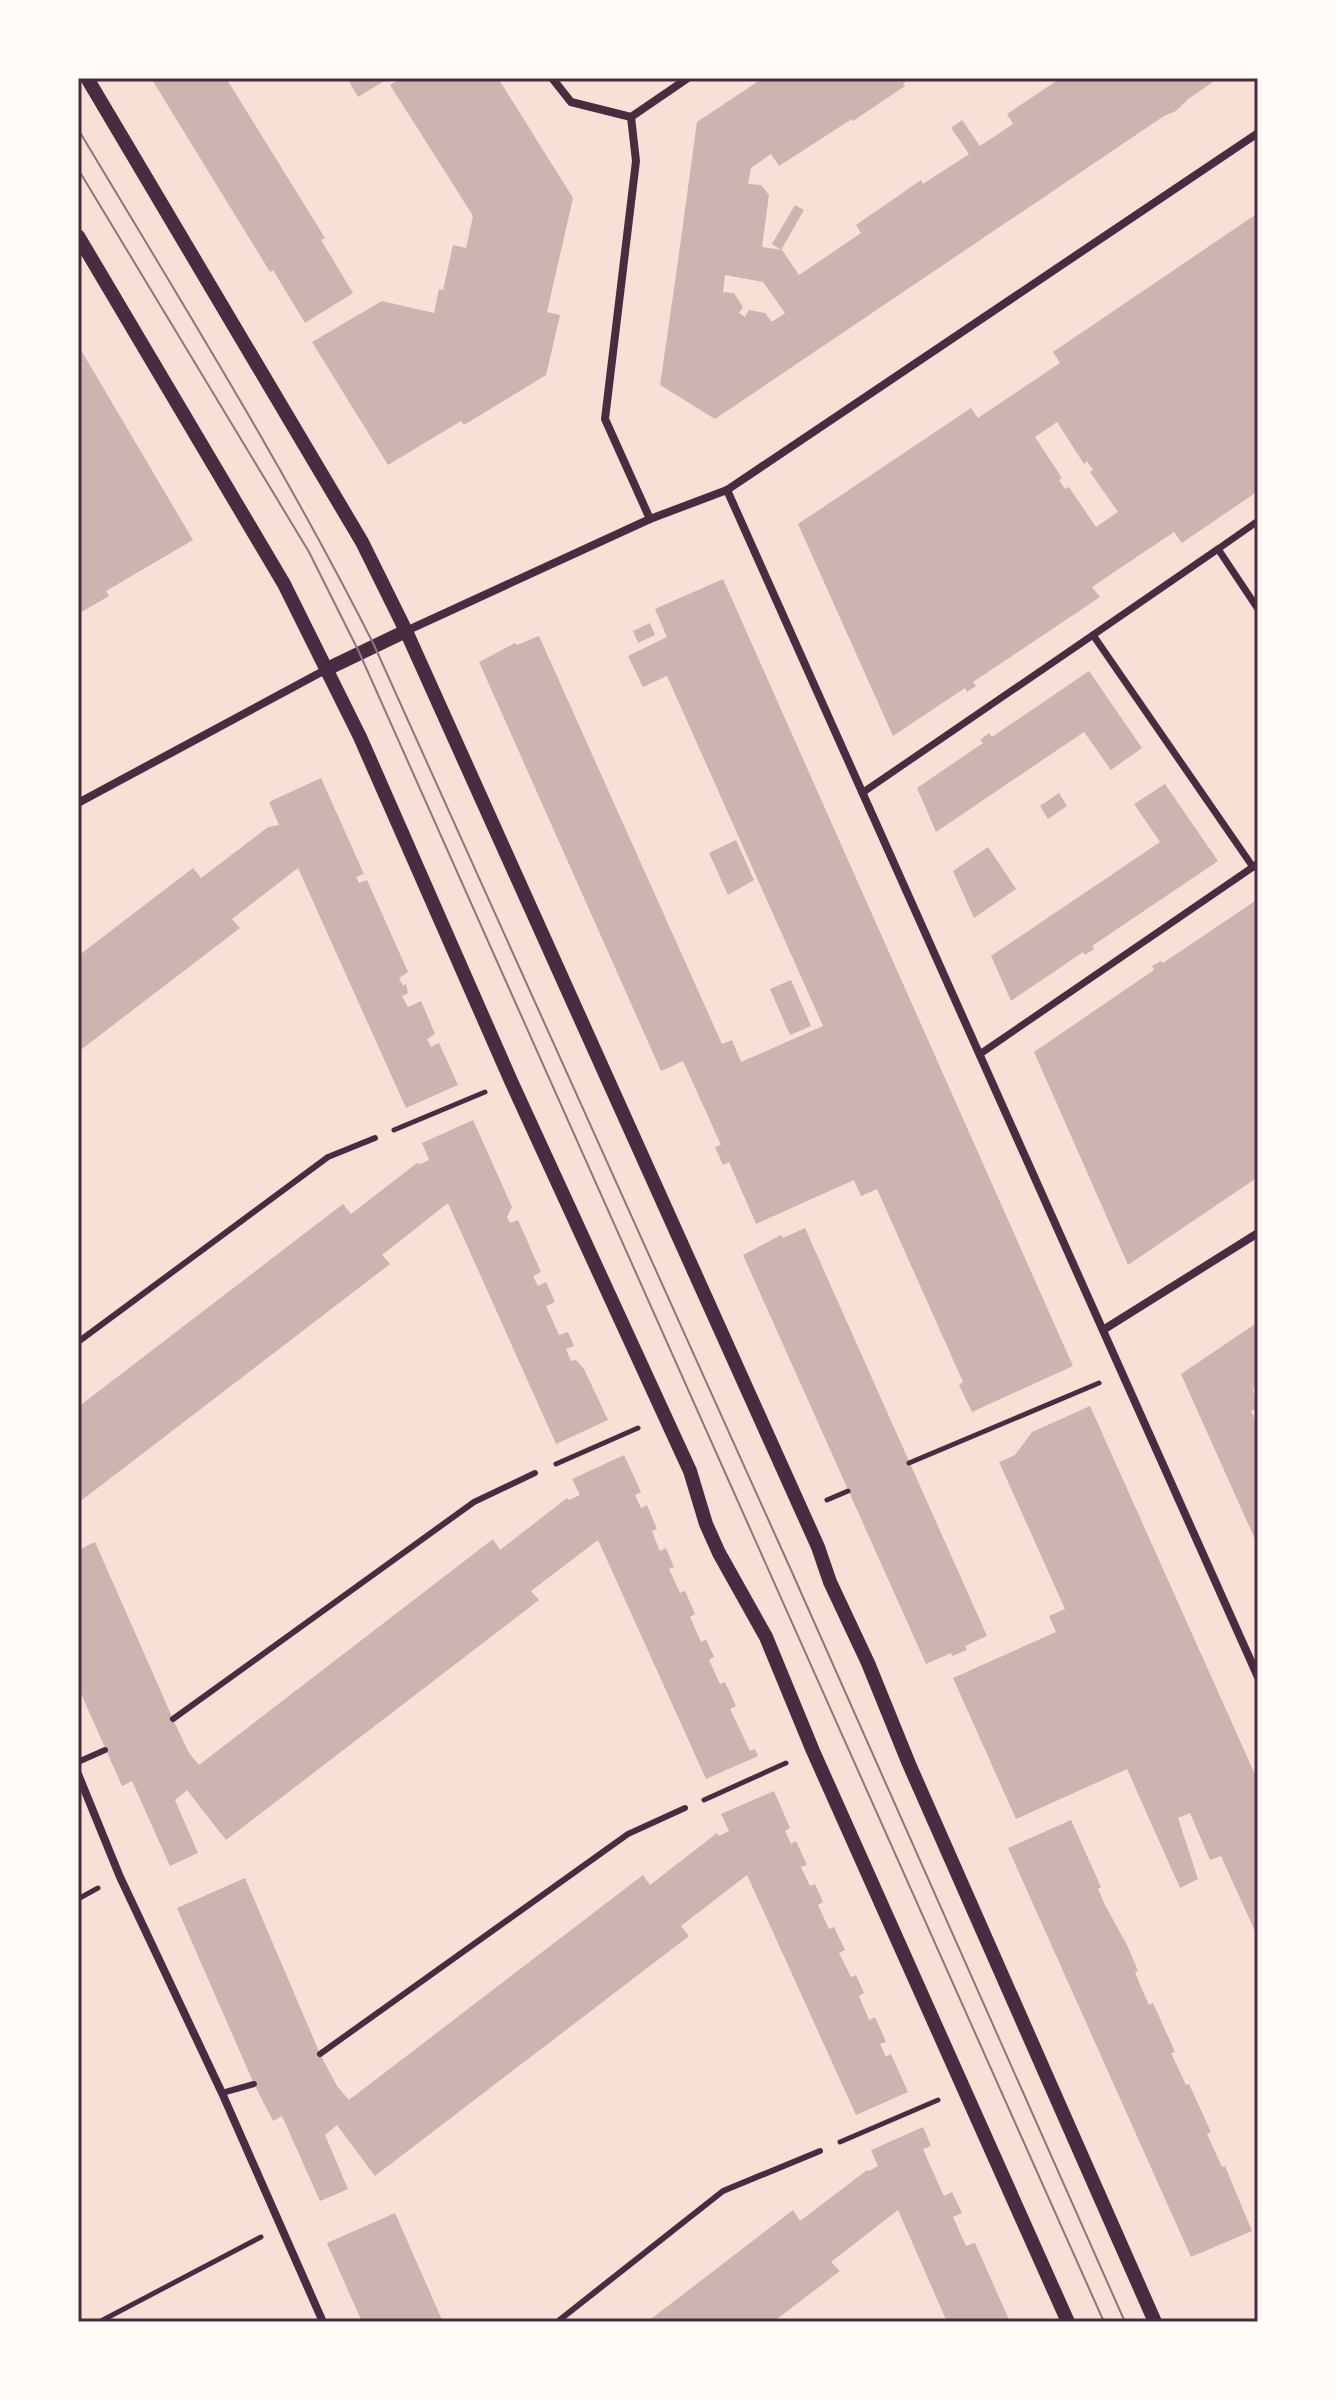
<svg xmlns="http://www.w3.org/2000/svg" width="1336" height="2400" font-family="'Open Sans',sans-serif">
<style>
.building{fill:#ccb4b1;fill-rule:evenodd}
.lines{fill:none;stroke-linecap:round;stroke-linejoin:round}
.path{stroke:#4a2c40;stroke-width:5}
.service{stroke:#4a2c40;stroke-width:6}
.pedestrian{stroke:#4a2c40;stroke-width:7}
.minor{stroke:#4a2c40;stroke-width:8}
.tertiary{stroke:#4a2c40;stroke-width:14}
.tram{stroke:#8f747c;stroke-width:2}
.neatline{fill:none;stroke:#4a2c40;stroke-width:3}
</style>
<rect width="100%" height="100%" fill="#f7e1d7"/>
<!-- building -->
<g class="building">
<path d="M151 78H226L325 238 321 240 353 293 305 323 273 270 270 272Z"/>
<path d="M347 78H389L358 97Z"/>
<path d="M402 78H498L573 198 547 312 560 315 546 375 464 425 461 421 388 465 312 342 382 301 434 313 439 289 443 290 453 245 466 248 473 216 390 85Z"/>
<path d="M763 78H911L903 84 905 86 853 121 852 119 779 166 771 154 751 168 748 184 761 185 769 195 762 247 782 250 799 275 861 233 856 225 921 180 923 184 969 154 951 128 962 120 980 146 1013 124 1007 114 1061 78H1219L1188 99 1176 111 1164 116 715 419 660 385 677 268 697 122ZM725 275 763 282 785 313 772 322 765 313 749 310 745 317 739 313 743 307 734 293 723 292Z"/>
<path d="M795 205 804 210 781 250 772 244Z"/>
<path d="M1258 213V491L1182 543 1174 532 1092 587 1100 597 973 682 976 686 967 692 965 688 893 736 798 524 971 408 978 418 1060 363 1053 352ZM1057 422 1084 464 1087 461 1093 470 1090 472 1118 512 1096 527 1069 487 1065 489 1059 480 1062 478 1035 437Z"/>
<path d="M78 345 193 540 106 591 109 596 78 614Z"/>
<path d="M723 579 1073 1366 972 1412 959 1385 963 1382 877 1189 861 1196 854 1180 756 1224 729 1162 723 1165 715 1147 721 1145 683 1061 661 1071 479 662 515 643 517 645 539 636 722 1044 732 1040 741 1062 823 1026 667 676 643 687 628 656 667 637 655 609Z"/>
<path d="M650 623 655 635 638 643 633 631Z"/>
<path d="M1089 671 1142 748 1111 770 1084 732 936 832 917 788 983 743 980 740 989 733 992 737Z"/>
<path d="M321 778 364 874 356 877 359 883 367 880 408 972 399 978 403 986 406 984 408 993 402 996 408 1007 421 1001 435 1034 427 1039 431 1047 439 1043 458 1085 406 1108 298 868 232 919 240 928 78 1052V956L193 868 201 878 268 827 279 825 269 802Z"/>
<path d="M1165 784 1218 861 1092 946 1094 949 1085 955 1083 952 1011 1001 991 956 1160 842 1134 804Z"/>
<path d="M1059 793 1067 806 1048 819 1040 806Z"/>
<path d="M736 840 754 880 728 895 709 853Z"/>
<path d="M988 847 1016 889 974 918 953 871Z"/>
<path d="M1258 899V1177L1128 1265 1034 1052 1154 970 1152 966 1161 961 1163 963Z"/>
<path d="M791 980 811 1026 790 1035 770 989Z"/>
<path d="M473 1120 512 1207 507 1217 510 1223 518 1220 541 1272 533 1276 538 1286 546 1282 555 1302 546 1306 559 1335 568 1332 574 1346 566 1349 571 1361 576 1360 584 1369 608 1420 556 1444 448 1203 382 1255 390 1264 78 1503V1407L343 1204 351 1214 417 1163 420 1164 429 1160 422 1143Z"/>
<path d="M805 1228 987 1636 965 1646 967 1650 952 1656 951 1653 926 1664 743 1255 781 1235 783 1238Z"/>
<path d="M1258 1322V1387L1253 1389 1258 1408 1251 1411 1258 1426V1546L1181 1374Z"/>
<path d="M1090 1406 1258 1781V1938L1221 1856 1210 1860 1190 1813 1178 1818 1198 1879 1180 1888 1127 1769 1016 1819 953 1678 1056 1632 1049 1616 1065 1609 999 1462 1015 1455 1032 1432Z"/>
<path d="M624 1455 641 1492 635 1495 641 1508 647 1505 657 1529 652 1531 657 1544 660 1551 666 1548 674 1567 669 1569 680 1593 685 1591 695 1614 690 1617 701 1642 706 1639 714 1657 709 1660 720 1684 725 1682 736 1706 730 1709 750 1751 755 1749 758 1756 706 1779 598 1540 531 1591 539 1600 226 1840 187 1790 175 1800 198 1853 170 1866 132 1781 122 1786 78 1687V1550L95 1542 173 1719 189 1753 199 1765 493 1539 500 1550 567 1498 569 1500 580 1495 572 1479Z"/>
<path d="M774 1791 790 1828 785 1831 791 1844 796 1841 807 1865 801 1867 810 1886 815 1884 823 1902 818 1905 829 1929 834 1927 845 1950 839 1953 851 1977 856 1975 864 1993 859 1996 869 2020 875 2017 886 2042 880 2044 886 2057 891 2054 908 2092 856 2115 747 1875 681 1926 689 1936 375 2176 337 2125 325 2135 348 2189 320 2201 282 2116 273 2121 254 2084 177 1908 245 1878 320 2054 337 2086 349 2100 643 1875 650 1885 717 1833 719 1836 729 1831 721 1814Z"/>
<path d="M1071 1820 1101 1887 1098 1889 1105 1905 1127 1945 1138 1971 1135 1972 1141 1987 1149 2005 1153 2003 1175 2052 1171 2053 1186 2085 1189 2084 1211 2132 1207 2134 1222 2167 1225 2166 1252 2231 1191 2257 1008 1848Z"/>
<path d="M923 2127 931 2146 923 2149 937 2181 944 2196 952 2192 962 2213 953 2217 961 2235 966 2246 975 2243 1010 2322H947L898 2210 831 2262 840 2271 773 2322H647L793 2210 800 2221 867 2170 869 2171 878 2166 871 2150Z"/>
<path d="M395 2213 443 2322H362L327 2243Z"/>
</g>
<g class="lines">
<!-- path -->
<g class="path">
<path d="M394 1130 485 1092"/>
<path d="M909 1463 1099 1383"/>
<path d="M556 1464 638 1428"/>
<path d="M827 1500 848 1491"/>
<path d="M704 1800 786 1763"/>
<path d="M78 1899 98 1888"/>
<path d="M840 2142 938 2100"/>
<path d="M99 2322 261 2237"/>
</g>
<!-- service -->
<g class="service">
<path d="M78 1342 328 1157 375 1138"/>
<path d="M173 1719 474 1502 535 1473"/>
<path d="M78 1762 105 1750"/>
<path d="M320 2054 628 1834 685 1808"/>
<path d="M222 2093 254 2084"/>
<path d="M557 2322 723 2191 820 2151"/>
</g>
<!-- pedestrian -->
<g class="pedestrian">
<path d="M1218 549 1258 521"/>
<path d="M1258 609 1218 549 1093 635 1253 867 1258 863"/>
<path d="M862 793 1093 635"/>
<path d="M980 1054 1253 867"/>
</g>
<!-- minor -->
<g class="minor">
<path d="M552 78 571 102 631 117"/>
<path d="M631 117 636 161 605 419 650 519"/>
<path d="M631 117 688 78"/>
<path d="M727 490 1258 1677"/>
<path d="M406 631 650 519 727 490 1258 133"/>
<path d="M78 803 327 669"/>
<path d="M1103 1330 1258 1233"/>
<path d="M78 1774 120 1877 222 2093 323 2322"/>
</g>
<!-- tertiary -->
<g class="tertiary">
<path d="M87 78 362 542 406 631 818 1547 830 1582 868 1663 909 1764 1155 2322"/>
<path d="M78 236 284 584 360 737 511 1081 690 1471 706 1524 719 1553 766 1637 813 1751 1068 2322"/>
<path d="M327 669 406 631"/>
</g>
<!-- tram -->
<g class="tram">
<path d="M78 129C180 300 285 468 374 645L791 1570 1125 2322"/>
<path d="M78 169 309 552 359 652 1104 2322"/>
</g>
</g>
<!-- border -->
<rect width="1336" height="2400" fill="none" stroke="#fffaf5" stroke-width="160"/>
<rect x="80" y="80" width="1176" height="2240" class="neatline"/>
</svg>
